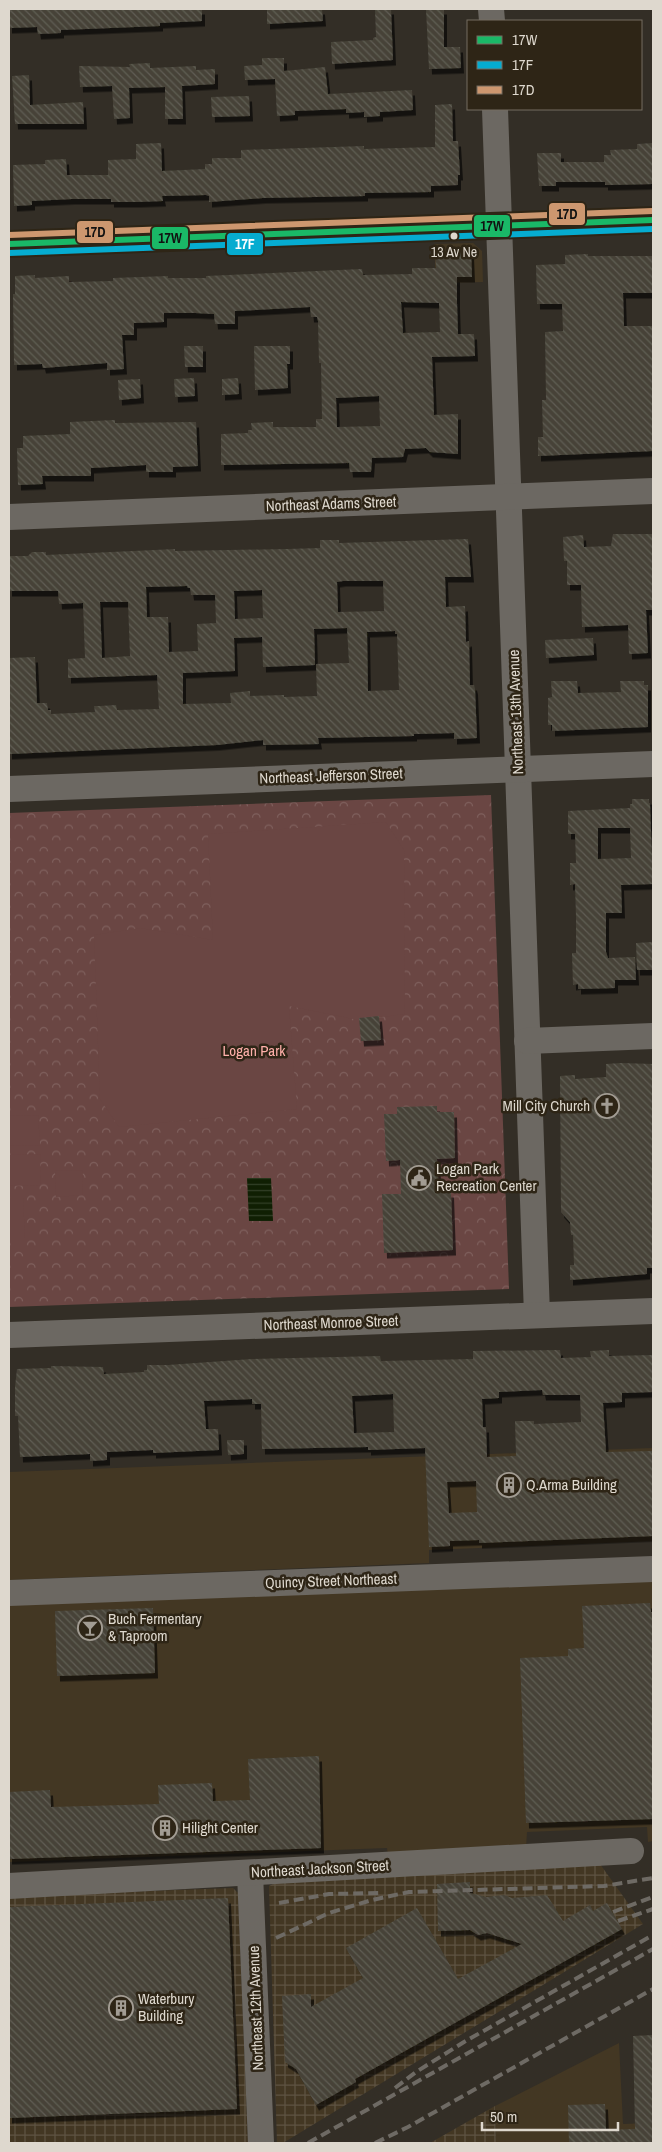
<svg xmlns="http://www.w3.org/2000/svg" width="662" height="2152" font-family="'Archivo Narrow',sans-serif">
<style>
.built{fill:#433723}
.industrial{fill:url(#industrial-grid)}
.park{fill:url(#park-crowns)}
.pitch{fill:#6a4643}
.water{fill:url(#water-rules)}
.building{fill:url(#building-back-hatch);fill-rule:evenodd;filter:url(#shadow)}
.lines{fill:none;stroke-linecap:round;stroke-linejoin:round}
.minor{stroke:#6c6862;stroke-width:26}
.rail{stroke:#6e6a64;stroke-width:4;stroke-dasharray:10 5;stroke-linecap:butt}
.bus-1-casing{stroke:#2e2516;stroke-width:10}
.bus-2-casing{stroke:#2e2516;stroke-width:10}
.bus-3-casing{stroke:#2e2516;stroke-width:10}
.bus-1{stroke:#1ab867;stroke-width:6}
.bus-2{stroke:#06acd0;stroke-width:6}
.bus-3{stroke:#cd976f;stroke-width:6}
.bus-dot{fill:#ded8ce;stroke:#2e2516;stroke-width:2}
.labels{text-anchor:middle;stroke-width:5;stroke-linejoin:round;paint-order:stroke}
.bus-label{font-size:14px;fill:#ded8ce;stroke:#2e2516}
.street-label{font-size:15px;fill:#ded8ce;stroke:#2e2516}
.park-label{font-size:15px;fill:#ffb0aa;stroke:#2e2516}
.poi-label{font-size:15px;fill:#ded8ce;stroke:#2e2516;text-anchor:start}
.line-badge{stroke:#2e2516;stroke-width:2}
.badge-label{font-size:14px;text-anchor:middle;font-weight:bold;fill:#fff}
.pale-badge-label{font-size:14px;text-anchor:middle;font-weight:bold;fill:#111}
</style>
<defs>
<pattern id="industrial-grid" width="8" height="8" patternUnits="userSpaceOnUse" patternTransform="scale(1.25)"><rect width="8" height="8" fill="#433723"/><path d="M0 4h8M4 0v8" fill="none" stroke="#5e5342"/></pattern>
<pattern id="park-crowns" width="20" height="18" patternUnits="userSpaceOnUse" patternTransform="scale(1.25)"><rect width="20" height="18" fill="#6a4643"/><path d="M2 6a3 3 0 1 1 6 0M12 15a3 3 0 1 1 6 0" fill="none" stroke="#7f605d"/></pattern>
<pattern id="water-rules" width="6" height="5" patternUnits="userSpaceOnUse" patternTransform="scale(1.25)"><rect width="6" height="5" fill="#101f03"/><path d="M0 2.5h6" fill="none" stroke="#323f27"/></pattern>
<pattern id="building-back-hatch" width="6" height="6" patternUnits="userSpaceOnUse" patternTransform="scale(1.25)"><rect width="6" height="6" fill="#464338"/><path d="M-1 5l2 2M0 0l6 6M5-1l2 2" fill="none" stroke="#605d54"/></pattern>
<filter id="shadow"><feDropShadow dx="3" dy="5.5" stdDeviation="0" flood-color="#0009"/></filter>
</defs>
<rect width="100%" height="100%" fill="#332e26"/>
<!-- built -->
<g class="built">
<path d="M473 243 482 251 483 282 436 283 434 244Z"/>
<path d="M653 1448V1541L429 1550V1563L9 1580V1472Z"/>
<path d="M653 1581V1841L648 1842 647 1827 527 1832 526 1848 388 1857 387 1848 9 1862V1604Z"/>
<path d="M619 2043 623 2124 653 2123V2143H496L495 2106Z"/>
</g>
<!-- industrial -->
<g class="industrial">
<path d="M600 1864 643 1924 283 2143H277L269 1886 281 1880Z"/>
<path d="M233 1888 238 1893 248 2143H9V1896Z"/>
<path d="M495 2106 496 2143H430Z"/>
</g>
<!-- park -->
<path class="park" d="M491 795 509 1289 9 1307V813Z"/>
<!-- pitch -->
<g class="pitch">
<path d="M386 822 404 850 405 1014 358 1020 289 1006 297 1109 119 1127 100 1099 94 935 140 928 213 940 208 834Z"/>
<path d="M38 1115 40 1145 9 1146V1116Z"/>
<path d="M40 1154 41 1185 9 1186V1155Z"/>
<path d="M83 1170 82 1195 56 1197 55 1171Z"/>
<path d="M9 1198H23L25 1239H9Z"/>
</g>
<!-- water -->
<path class="water" d="M247 1178H271L273 1221H249Z"/>
<!-- building -->
<g class="building">
<path d="M9 9H202V21L160 23V26L61 30V33L38 34 37 27 9 28Z"/>
<path d="M267 9H322L323 21 267 24Z"/>
<path d="M375 9H391L393 60 332 64 331 42 373 40V38L376 37Z"/>
<path d="M426 9H444V47H460L461 68 429 69Z"/>
<path d="M262 58H284V71L325 67 328 94 412 90 413 110 380 112V116L364 117V112L346 113V109L295 111V115L277 116 275 79 245 80 244 66 262 65Z"/>
<path d="M150 63V68L196 66V70L215 69V84L182 86 183 119H165V87L129 88 130 118 114 119 112 86 80 87 79 66 130 67 129 64Z"/>
<path d="M29 75 30 105 83 102 84 124H15L12 76Z"/>
<path d="M249 96 250 116 212 117 211 97Z"/>
<path d="M452 104 453 141H458L460 175H458V185L431 186V192L365 193V196L263 198 209 202V196L206 195 162 196 163 201 138 202H111V199H72L32 201V205L14 206 13 165 45 164V160L66 159 67 175H108V160L136 159V144L161 143 162 171 205 169V164H212V158H241V150L364 146V149L435 147V105Z"/>
<path d="M653 143V184L609 185H605V182H556V186H539L537 153H561V162H604V155H611L610 150 637 149V144Z"/>
<path d="M471 252 472 277H457V303L458 334H474L475 356 432 357 434 415 458 414V454L430 452 426 448 405 449 403 457 372 458 371 472H350L349 463 221 465V434L248 433V430H252L251 423 273 422V427H316V419H322L321 363H319L318 321 317 317H311L310 307 235 311V324H215L214 314 195 313H164V322L134 323V335H122L124 369 107 370V363L43 368 42 364 14 365 13 294H15V276L35 275V278L69 276V282L113 281V278L168 276V278H206V276L362 269 363 275 412 274V268H436L435 253ZM401 302 439 303 440 332 403 333ZM379 396 380 426 337 427 336 398Z"/>
<path d="M588 254V256H653V293H623L624 326H653V451L538 456V437H543L542 400H546L545 332 563 331 562 304H537L536 265 565 264V255Z"/>
<path d="M184 346H203V367H185Z"/>
<path d="M254 346H290V364H287L288 388 255 390Z"/>
<path d="M194 378 195 396 175 397 174 379Z"/>
<path d="M238 378 239 394 222 395V379Z"/>
<path d="M140 379 141 398 119 400 118 380Z"/>
<path d="M115 420V423L196 422 198 466 173 467V472H146V465L91 468V476H42L43 484 18 485 17 448H23V436L70 434V422Z"/>
<path d="M613 534H653V610H646L648 653 629 654 628 625 582 627 581 585H567V561H564L563 537 583 535 584 547 611 546Z"/>
<path d="M468 539 471 577H445L446 607 465 606 466 642 469 641 470 685H474L475 689 477 738 454 739V733L416 734H414V736L318 738 319 744 263 745V740L217 745 9 754V658L35 657 37 703H47L48 710H51V714L95 712 94 706H100L116 705 117 710 159 709 157 675 68 678V659L85 658 83 603 59 604 58 591H9V556H28L32 552H46V555L155 550 175 549V551L287 549 320 548V540H339V543ZM343 581H383L384 611 338 612 337 582ZM187 586 188 588H190L191 595H215L216 623 197 624 198 651 169 652 168 617H147L146 587ZM262 590 263 618 235 619 234 591ZM100 602H128L130 656 102 658ZM347 628 349 663 316 664 317 696 284 697V695L250 696V691L230 693 231 703 183 704V673L235 671 234 638 262 637 263 667 315 665 314 629ZM395 631V634H397L399 690 368 691 367 632Z"/>
<path d="M593 638 594 655 546 658 545 640Z"/>
<path d="M551 681H577L578 693 621 692 620 681H644V685H648V727L552 731V725H548V698L552 697Z"/>
<path d="M632 799H649V803H650L653 884 621 885 622 913H606V952L608 958 635 957 636 980H615V988L578 989V984L573 985 572 953H576V917L575 884 570 885V863H576L575 834H568V811L630 808V804H632ZM598 828H630L631 858 598 859Z"/>
<path d="M653 942V970H637L636 943Z"/>
<path d="M379 1016 381 1040 361 1041 359 1018Z"/>
<path d="M621 1063 653 1064V1268H647V1274L570 1280V1265H574L573 1235H571L570 1222 561 1212 560 1076 575 1075V1079L606 1077V1064Z"/>
<path d="M437 1106V1112H454L455 1158 437 1159 439 1192H451L453 1250 384 1253 382 1194H401L400 1160 386 1161 384 1114H397V1107Z"/>
<path d="M560 1350 561 1358 591 1357 590 1351 609 1350V1356L653 1355V1392L622 1393V1402L603 1403 606 1452 653 1451V1536L479 1543V1540L450 1541V1546L429 1547 425 1448 368 1450V1447L262 1449 261 1404H252V1399L204 1401 206 1429H218L219 1450 153 1453V1450L107 1452V1460L90 1461V1454L20 1457 18 1416H15V1387L17 1369 51 1368V1366L103 1367 104 1374 144 1372V1370H147V1365H168L252 1359 380 1356 381 1361 473 1359V1351ZM542 1390 543 1395H580L581 1422 534 1424V1421H515L516 1456 487 1457 486 1427H483L482 1399 499 1398V1392ZM393 1394 394 1432 354 1433 352 1396ZM476 1481 477 1512 449 1513 447 1482Z"/>
<path d="M227 1440H244V1454L228 1455Z"/>
<path d="M650 1603 651 1612H653V1819L526 1823 520 1658 568 1656V1649L584 1648 582 1606Z"/>
<path d="M153 1608 155 1673 57 1676 55 1611Z"/>
<path d="M319 1756 321 1848 9 1859V1792L50 1790 51 1807 159 1804 158 1785 212 1783 213 1801 250 1800 248 1759Z"/>
<path d="M470 1882V1893L486 1897 504 1895 512 1898 547 1895 563 1921 590 1905 593 1911 607 1903 622 1929 355 2079 356 2082 316 2105 296 2069 285 2062 282 1996 311 1994V2007L363 1978 346 1948 417 1908 458 1979 522 1944 487 1933 478 1935 470 1930 438 1931 437 1884Z"/>
<path d="M228 1898 237 2109 9 2118V1907Z"/>
<path d="M653 2035V2143H569L568 2105 605 2104 606 2130 635 2129 633 2036Z"/>
</g>
<g class="lines">
<!-- minor -->
<g class="minor">
<path d="M491 9 492 21"/>
<path d="M495 109 537 1315"/>
<path d="M9 244 653 220"/>
<path d="M9 517 653 491"/>
<path d="M9 789 653 764"/>
<path d="M527 1041 653 1036"/>
<path d="M9 1335 653 1311"/>
<path d="M9 1593 653 1569"/>
<path d="M250 1873 261 2143"/>
<path d="M9 1886 631 1851"/>
</g>
<!-- rail -->
<g class="rail">
<path d="M279 1903 329 1894 381 1893"/>
<path d="M613 1912 653 1897"/>
<path d="M618 1921 653 1909"/>
<path d="M276 1938 329 1913 372 1900 409 1892 604 1886 653 1878"/>
<path d="M395 2088 416 2072 464 2042 653 1935"/>
<path d="M308 2143 653 1949"/>
<path d="M375 2143 408 2127 653 1989"/>
</g>
<defs>
<path id="bus-1" d="M9 244 653 220"/>
<path id="bus-2" d="M9 253 653 229"/>
<path id="bus-3" d="M9 235 653 211"/>
</defs>
<!-- bus-1 casing -->
<use href="#bus-1" class="bus-1-casing"/>
<!-- bus-2 casing -->
<use href="#bus-2" class="bus-2-casing"/>
<!-- bus-3 casing -->
<use href="#bus-3" class="bus-3-casing"/>
<!-- bus-1 -->
<use href="#bus-1" class="bus-1"/>
<!-- bus-2 -->
<use href="#bus-2" class="bus-2"/>
<!-- bus-3 -->
<use href="#bus-3" class="bus-3"/>
</g>
<!-- icons -->
<defs>
<symbol id="church-ring" viewBox="-11 -11 22 22"><circle r="9.5" fill="#2e2516" stroke="#a29c93" stroke-width="1.5"/><path d="M-1.2-6h2.4v3.5h3.3v2.4h-3.3V6h-2.4V-.1h-3.3v-2.4h3.3Z" fill="#a29c93"/></symbol>
<symbol id="civic-ring" viewBox="-11 -11 22 22"><circle r="9.5" fill="#2e2516" stroke="#a29c93" stroke-width="1.5"/><path d="M-.6-6.5H3V-4.5H.6V-3L4-1V1h2V6H-6V1h2V-1L-.6-3ZM-1.2 2.5V6h2.4V2.5Z" fill="#a29c93"/></symbol>
<symbol id="building-ring" viewBox="-11 -11 22 22"><circle r="9.5" fill="#2e2516" stroke="#a29c93" stroke-width="1.5"/><path d="M-4-6H4V6H1V3H-1V6H-4ZM-2.5-4.3h1.7v1.8h-1.7ZM.8-4.3h1.7v1.8H.8ZM-2.5-1h1.7V.8h-1.7ZM.8-1h1.7V.8H.8Z" fill="#a29c93"/></symbol>
<symbol id="bar-ring" viewBox="-11 -11 22 22"><circle r="9.5" fill="#2e2516" stroke="#a29c93" stroke-width="1.5"/><path d="M-6-5H6L.8 .8V4.5H3.5V6h-7V4.5H-.8V.8Z" fill="#a29c93"/></symbol>
</defs>
<g fill-rule="evenodd">
<use href="#church-ring" x="593" y="1092" width="28" height="28"/>
<use href="#civic-ring" x="405" y="1164" width="28" height="28"/>
<use href="#building-ring" x="495" y="1471" width="28" height="28"/>
<use href="#bar-ring" x="76" y="1614" width="28" height="28"/>
<use href="#building-ring" x="151" y="1814" width="28" height="28"/>
<use href="#building-ring" x="107" y="1994" width="28" height="28"/>
</g>
<!-- markers -->
<circle class="bus-dot" cx="454" cy="236" r="4.5"/>
<g class="labels">
<!-- bus labels -->
<g class="bus-label">
<text x="454" y="257">13 Av Ne</text>
</g>
<!-- street labels -->
<g class="street-label">
<text transform="translate(331 504) rotate(-2)" y="5">Northeast Adams Street</text>
<text transform="translate(516 712) rotate(-92)" y="5">Northeast 13th Avenue</text>
<text transform="translate(331 776) rotate(-2)" y="5">Northeast Jefferson Street</text>
<text transform="translate(331 1323) rotate(-2)" y="5">Northeast Monroe Street</text>
<text transform="translate(331 1581) rotate(-2)" y="5">Quincy Street Northeast</text>
<text transform="translate(320 1869) rotate(-3)" y="5">Northeast Jackson Street</text>
<text transform="translate(256 2008) rotate(-92)" y="5">Northeast 12th Avenue</text>
</g>
<!-- park labels -->
<g class="park-label">
<text x="254" y="1056">Logan Park</text>
</g>
<!-- poi labels -->
<g class="poi-label">
<text x="590" y="1111" text-anchor="end">Mill City Church</text>
<text x="436" y="1174">Logan Park<tspan x="436" dy="17">Recreation Center</tspan></text>
<text x="526" y="1490">Q.Arma Building</text>
<text x="108" y="1624">Buch Fermentary<tspan x="108" dy="17">&amp; Taproom</tspan></text>
<text x="182" y="1833">Hilight Center</text>
<text x="138" y="2004">Waterbury<tspan x="138" dy="17">Building</tspan></text>
</g>
</g>
<g class="line-badge">
<rect x="548" y="202" width="38" height="24" rx="5" fill="#cd976f"/>
<rect x="473" y="214" width="38" height="24" rx="5" fill="#1ab867"/>
<rect x="76" y="220" width="38" height="24" rx="5" fill="#cd976f"/>
<rect x="151" y="226" width="38" height="24" rx="5" fill="#1ab867"/>
<rect x="226" y="232" width="38" height="24" rx="5" fill="#06acd0"/>
</g>
<g class="badge-label">
<text x="245" y="249">17F</text>
</g>
<g class="pale-badge-label">
<text x="567" y="219">17D</text>
<text x="492" y="231">17W</text>
<text x="95" y="237">17D</text>
<text x="170" y="243">17W</text>
</g>
<!-- border -->
<rect width="662" height="2152" fill="none" stroke="#ded8ce" stroke-width="20"/>
<!-- legend -->
<rect x="467" y="20" width="175" height="90" fill="#2e2516" stroke="#746d60"/>
<rect x="477" y="36" width="25" height="8" fill="#1ab867" stroke="#746d60"/>
<text x="512" y="45" font-size="15" fill="#ded8ce">17W</text>
<rect x="477" y="61" width="25" height="8" fill="#06acd0" stroke="#746d60"/>
<text x="512" y="70" font-size="15" fill="#ded8ce">17F</text>
<rect x="477" y="86" width="25" height="8" fill="#cd976f" stroke="#746d60"/>
<text x="512" y="95" font-size="15" fill="#ded8ce">17D</text>
<!-- scale -->
<path d="M482 2122v8h136v-8" fill="none" stroke="#ded8ce" stroke-width="2.5"/>
<text x="490" y="2122" font-size="15" fill="#ded8ce" stroke="#2e2516" stroke-width="4" paint-order="stroke">50 m</text>
</svg>
